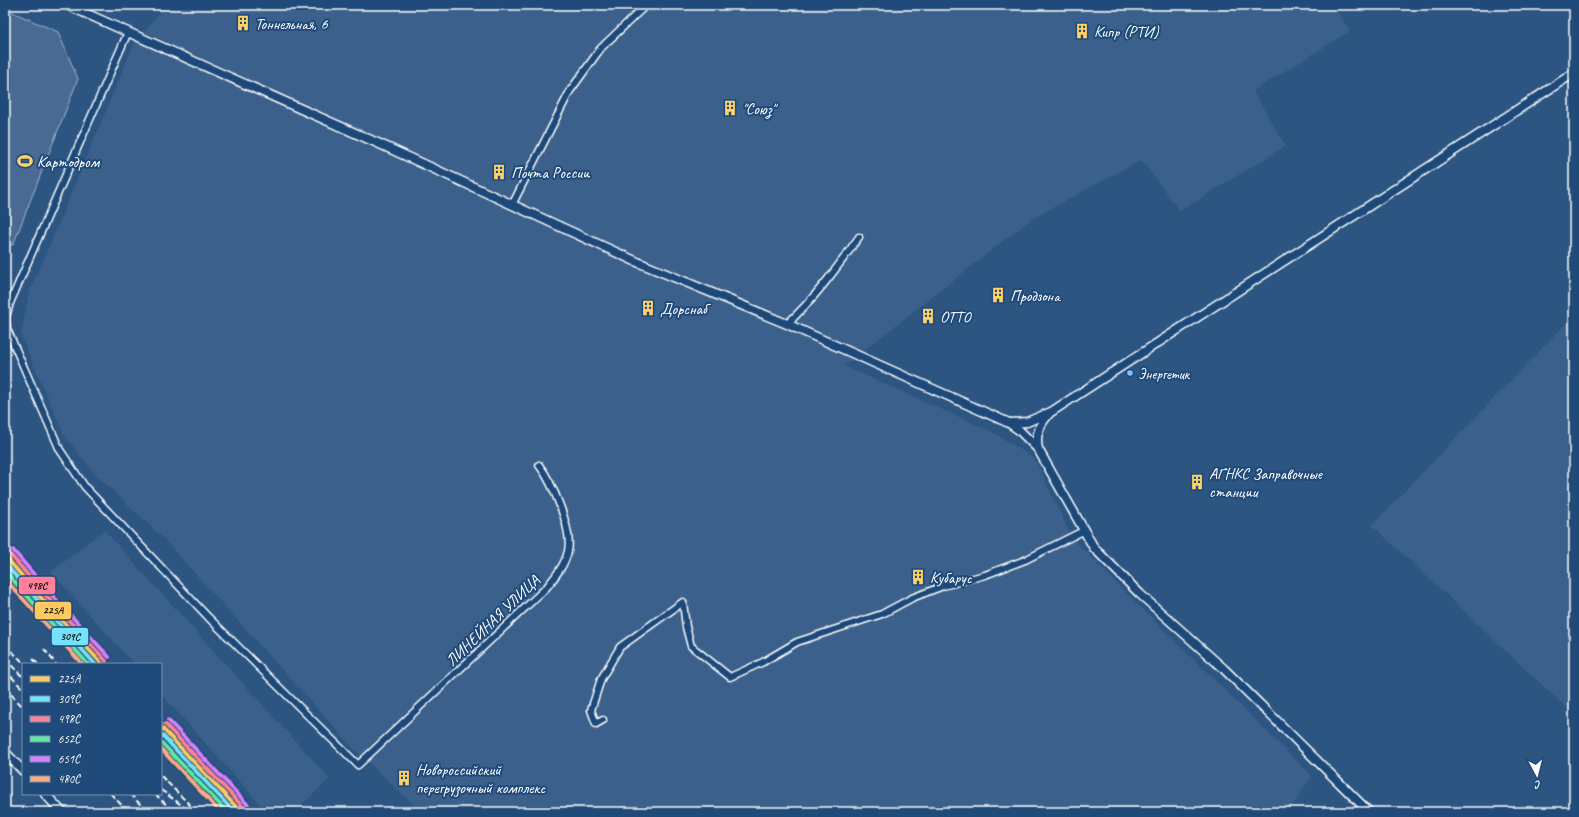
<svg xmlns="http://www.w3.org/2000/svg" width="1579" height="817" font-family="Caveat,sans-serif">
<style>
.built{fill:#3b618b}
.green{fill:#486b92;stroke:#a4b5c8}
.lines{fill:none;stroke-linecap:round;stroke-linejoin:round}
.minor-casing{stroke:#fff;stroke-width:9}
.major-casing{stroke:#fff;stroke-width:11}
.minor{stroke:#1f4a7a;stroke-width:6}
.major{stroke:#1f4a7a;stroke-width:8}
.rail{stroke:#fff;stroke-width:2;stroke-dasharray:6 3;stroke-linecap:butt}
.rail-1-casing{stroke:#1f4a7a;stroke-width:7}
.rail-2-casing{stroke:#1f4a7a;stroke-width:7}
.rail-3-casing{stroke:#1f4a7a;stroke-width:7}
.rail-4-casing{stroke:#1f4a7a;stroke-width:7}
.rail-5-casing{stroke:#1f4a7a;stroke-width:7}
.rail-6-casing{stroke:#1f4a7a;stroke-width:7}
.rail-1{stroke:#fdc960;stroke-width:4}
.rail-2{stroke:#73e2fa;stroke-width:4}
.rail-3{stroke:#ff8098;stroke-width:4}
.rail-4{stroke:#60e9a3;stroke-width:4}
.rail-5{stroke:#d880ff;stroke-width:4}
.rail-6{stroke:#ffa980;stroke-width:4}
.bus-dot{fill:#80c4ff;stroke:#1f4a7a;stroke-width:1.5}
.labels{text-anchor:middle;stroke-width:4;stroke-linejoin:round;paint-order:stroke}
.bus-label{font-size:15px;fill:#fff;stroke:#1f4a7a;text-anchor:start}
.poi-label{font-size:16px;fill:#fff;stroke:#1f4a7a;text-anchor:start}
.street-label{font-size:16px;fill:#fff;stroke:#1f4a7a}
.line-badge{stroke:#1f4a7a;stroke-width:1.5}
.pale-badge-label{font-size:11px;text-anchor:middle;font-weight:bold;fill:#111}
</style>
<rect width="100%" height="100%" fill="#2c5582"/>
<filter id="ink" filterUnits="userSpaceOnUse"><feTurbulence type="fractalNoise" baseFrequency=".025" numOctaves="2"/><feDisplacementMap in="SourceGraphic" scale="8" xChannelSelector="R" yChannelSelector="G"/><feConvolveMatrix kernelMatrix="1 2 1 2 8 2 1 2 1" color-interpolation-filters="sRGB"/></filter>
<g filter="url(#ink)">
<!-- built -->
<g class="built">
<path d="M145 5H1333L1350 31 1253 91 1286 146 1180 211 1141 160 1030 220 844 366 991 431 1035 459 1072 538 1115 582 1312 776 1288 812H421L352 747 160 535 94 473 64 435 21 336 28 296 133 46 160 12Z"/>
<path d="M1574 315V715L1372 525Z"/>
<path d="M104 530 330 779 293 812H267L161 694V664H134L51 572Z"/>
</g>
<!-- green -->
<path class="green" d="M5 9 58 32 78 79 13 245 5 243Z"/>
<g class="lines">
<defs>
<g id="minor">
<path d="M128 32 10 303 6 317 7 329 60 450 85 487 209 618 358 765 546 588C555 577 565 565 568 551 573 530 552 482 539 465"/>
<path d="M512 205 570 91 601 48 646 5"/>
<path d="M787 324C815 298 837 268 859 237"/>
<path d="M603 720 596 724 591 710 601 679 620 647 683 602 686 627 691 646 730 677 763 662 797 642 882 614 912 598 943 586 985 575 1025 560 1083 531"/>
</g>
<g id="major">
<path d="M67 5 382 145 635 261 787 324 1009 423 1019 430 1038 449"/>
<path d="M1048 415C1039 425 1035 435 1038 449L1094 548 1140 594 1224 669 1369 812"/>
<path d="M1010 423 1027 422 1051 412 1574 73"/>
<path d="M5 752 23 771"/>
<path d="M45 794 62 812"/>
</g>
</defs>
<!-- minor casing -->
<use href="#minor" class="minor-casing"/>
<!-- major casing -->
<use href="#major" class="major-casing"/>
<!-- minor -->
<use href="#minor" class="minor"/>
<!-- major -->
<use href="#major" class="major"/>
<!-- rail -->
<g class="rail">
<path d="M5 645 25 664"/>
<path d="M44 649 56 664"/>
<path d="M5 659 23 677"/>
<path d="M33 659 38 664"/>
<path d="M5 670 23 689"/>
<path d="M5 688 23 707"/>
<path d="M161 776 197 812"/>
<path d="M161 790 191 812"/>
<path d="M111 794 128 812"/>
<path d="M130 794 148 812"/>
<path d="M155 794 174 812"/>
</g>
<defs>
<g id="rail-1">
<path d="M5 556 34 590 102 664"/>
<path d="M161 727 241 812"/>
</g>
<g id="rail-2">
<path d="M5 564 95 664"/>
<path d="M161 734 234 812"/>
</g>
<g id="rail-3">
<path d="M9 553 38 587 106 661"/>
<path d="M165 724 245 809"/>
</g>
<g id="rail-4">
<path d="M5 571 88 664"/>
<path d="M161 742 227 812"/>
</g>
<g id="rail-5">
<path d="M13 550 41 583 109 657"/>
<path d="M168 720 248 805"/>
</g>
<g id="rail-6">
<path d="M5 579 82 664"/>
<path d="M161 749 220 812"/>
</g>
</defs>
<!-- rail-1 casing -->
<use href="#rail-1" class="rail-1-casing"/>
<!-- rail-2 casing -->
<use href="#rail-2" class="rail-2-casing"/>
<!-- rail-3 casing -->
<use href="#rail-3" class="rail-3-casing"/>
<!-- rail-4 casing -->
<use href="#rail-4" class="rail-4-casing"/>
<!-- rail-5 casing -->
<use href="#rail-5" class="rail-5-casing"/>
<!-- rail-6 casing -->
<use href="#rail-6" class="rail-6-casing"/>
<!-- rail-1 -->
<use href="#rail-1" class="rail-1"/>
<!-- rail-2 -->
<use href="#rail-2" class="rail-2"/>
<!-- rail-3 -->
<use href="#rail-3" class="rail-3"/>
<!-- rail-4 -->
<use href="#rail-4" class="rail-4"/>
<!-- rail-5 -->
<use href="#rail-5" class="rail-5"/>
<!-- rail-6 -->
<use href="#rail-6" class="rail-6"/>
</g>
</g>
<!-- icons -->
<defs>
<symbol id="building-bare" viewBox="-9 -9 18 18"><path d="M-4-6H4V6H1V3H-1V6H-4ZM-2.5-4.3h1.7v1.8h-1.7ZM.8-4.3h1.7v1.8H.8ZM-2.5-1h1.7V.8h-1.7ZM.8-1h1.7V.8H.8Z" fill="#ffd166" stroke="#1f4a7a" stroke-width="2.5" paint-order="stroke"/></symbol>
<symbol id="stadium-bare" viewBox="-9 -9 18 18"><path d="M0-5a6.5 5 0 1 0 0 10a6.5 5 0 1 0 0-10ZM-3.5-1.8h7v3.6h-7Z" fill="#ffd166" stroke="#1f4a7a" stroke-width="2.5" paint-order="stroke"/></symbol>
</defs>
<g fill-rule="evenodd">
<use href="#building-bare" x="232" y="12" width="22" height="22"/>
<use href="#building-bare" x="1071" y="20" width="22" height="22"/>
<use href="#building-bare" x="719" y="97" width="22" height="22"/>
<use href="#stadium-bare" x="14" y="150" width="22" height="22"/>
<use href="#building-bare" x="488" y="161" width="22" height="22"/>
<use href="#building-bare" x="987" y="284" width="22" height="22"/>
<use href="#building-bare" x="637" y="297" width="22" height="22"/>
<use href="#building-bare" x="917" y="305" width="22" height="22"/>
<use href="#building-bare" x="1186" y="471" width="22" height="22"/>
<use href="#building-bare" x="907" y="566" width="22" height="22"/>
<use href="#building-bare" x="393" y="767" width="22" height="22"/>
</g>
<!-- markers -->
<circle class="bus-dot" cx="1130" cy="373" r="3.5"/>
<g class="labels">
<!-- bus labels -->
<g class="bus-label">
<text x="1138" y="379">Энергетик</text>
</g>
<!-- poi labels -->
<g class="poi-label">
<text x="255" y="29">Тоннельная, 6</text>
<text x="1094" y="37">Кипр (РТИ)</text>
<text x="742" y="114">"Союз"</text>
<text x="37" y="167">Картодром</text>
<text x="511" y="178">Почта России</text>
<text x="1010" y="301">Продзона</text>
<text x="660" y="314">Дорснаб</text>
<text x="940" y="322">ОТТО</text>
<text x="1209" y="479">АГНКС Заправочные<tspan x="1209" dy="18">станции</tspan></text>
<text x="930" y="583">Кубарус</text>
<text x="416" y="775">Новороссийский<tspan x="416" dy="18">перегрузочный комплекс</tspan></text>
</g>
<!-- street labels -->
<g class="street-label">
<text transform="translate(492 620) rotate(-44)" y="6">ЛИНЕЙНАЯ УЛИЦА</text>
</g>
</g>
<g class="line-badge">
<rect x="18" y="576" width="38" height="19" rx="4" fill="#ff8098"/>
<rect x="34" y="601" width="38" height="19" rx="4" fill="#fdc960"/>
<rect x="51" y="627" width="38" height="19" rx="4" fill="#73e2fa"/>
</g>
<g class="pale-badge-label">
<text x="37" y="589">498С</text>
<text x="53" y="614">225А</text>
<text x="70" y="640">309С</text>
</g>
<!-- margin -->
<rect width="1579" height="817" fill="none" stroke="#1f4a7a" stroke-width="20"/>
<rect x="10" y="10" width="1559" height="797" fill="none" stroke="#fff" stroke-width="1.5" filter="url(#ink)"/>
<!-- legend -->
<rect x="22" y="663" width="140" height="132" fill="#1f4a7a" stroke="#7992af"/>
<rect x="30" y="676" width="20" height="6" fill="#fdc960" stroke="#7992af"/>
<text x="58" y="683" font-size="12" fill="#ffffff">225А</text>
<rect x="30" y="696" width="20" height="6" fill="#73e2fa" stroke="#7992af"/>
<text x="58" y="703" font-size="12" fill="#ffffff">309С</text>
<rect x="30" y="716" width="20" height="6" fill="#ff8098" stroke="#7992af"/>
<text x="58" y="723" font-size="12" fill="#ffffff">498С</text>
<rect x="30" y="736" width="20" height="6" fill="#60e9a3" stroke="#7992af"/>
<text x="58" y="743" font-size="12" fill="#ffffff">652С</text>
<rect x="30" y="756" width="20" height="6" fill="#d880ff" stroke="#7992af"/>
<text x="58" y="763" font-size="12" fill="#ffffff">651С</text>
<rect x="30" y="776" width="20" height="6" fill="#ffa980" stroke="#7992af"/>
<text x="58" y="783" font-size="12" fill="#ffffff">480С</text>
<!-- north arrow -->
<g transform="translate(1537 775) rotate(173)" stroke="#1f4a7a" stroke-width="3" paint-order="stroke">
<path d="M0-3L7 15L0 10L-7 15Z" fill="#ffffff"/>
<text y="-6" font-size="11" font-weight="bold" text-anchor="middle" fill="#ffffff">С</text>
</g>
</svg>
